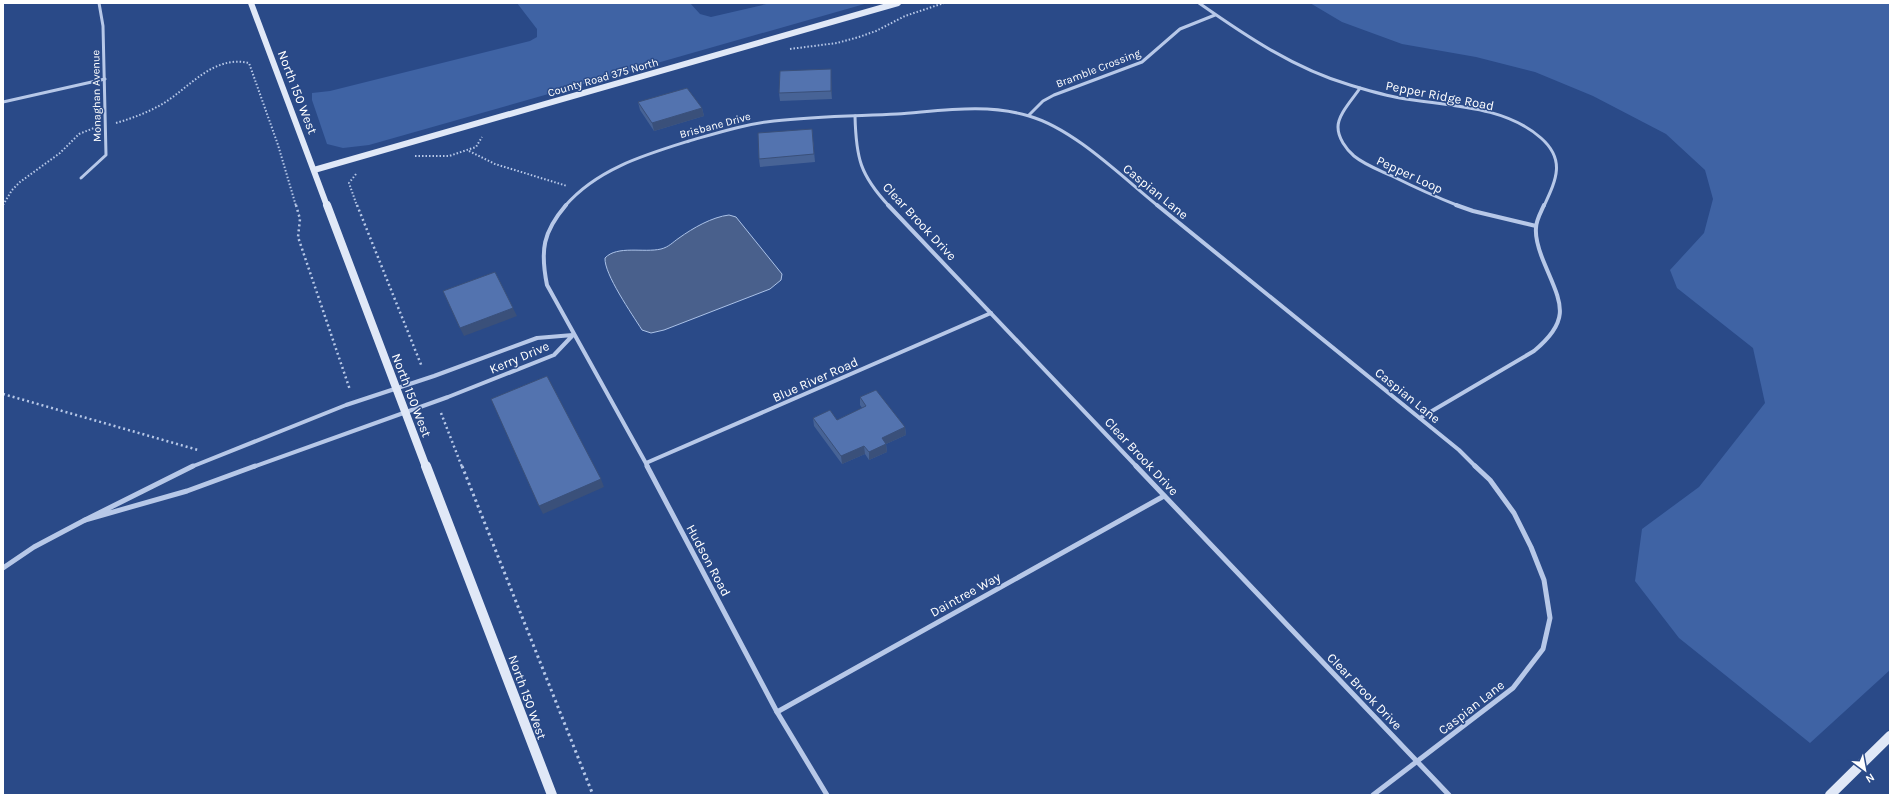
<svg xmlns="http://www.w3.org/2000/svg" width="1893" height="798" font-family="Karla,sans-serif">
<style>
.green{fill:#3f63a4}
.water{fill:#49608c;stroke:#abc2e8}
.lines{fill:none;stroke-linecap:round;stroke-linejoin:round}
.path-far2{stroke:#b7c8e8;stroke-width:2;stroke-dasharray:1.5 2;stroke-linecap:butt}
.path-far1{stroke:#b7c8e8;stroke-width:2.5;stroke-dasharray:2 3;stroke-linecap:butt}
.path{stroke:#b7c8e8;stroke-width:3;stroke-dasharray:2.5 3.5;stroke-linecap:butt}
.street-far2{stroke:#b7c8e8;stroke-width:3}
.street-far1{stroke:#b7c8e8;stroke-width:4}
.street{stroke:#b7c8e8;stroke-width:5}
.secondary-far2{stroke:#e0e8f7;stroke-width:6}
.secondary-far1{stroke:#e0e8f7;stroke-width:8}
.secondary{stroke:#e0e8f7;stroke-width:10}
.wall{fill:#476396}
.shaded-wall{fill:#3a507a}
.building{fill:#5373af;stroke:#3a507a}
.labels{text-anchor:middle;stroke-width:3;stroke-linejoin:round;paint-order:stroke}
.far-street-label{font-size:11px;fill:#fff;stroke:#2a4a88}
.street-label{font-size:13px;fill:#fff;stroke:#2a4a88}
</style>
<rect width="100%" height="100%" fill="#2a4a88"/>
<!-- green -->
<g class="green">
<path d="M517 3H690L700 14 711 17 771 3H868L369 145 343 148 327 144 312 100V93L330 91 530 41 537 37V29Z"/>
<path d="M1310 3H1890V670L1810 743 1679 638 1635 581 1642 529 1699 487 1765 403 1753 348 1677 288 1670 270 1704 233 1713 199 1705 170 1666 134 1593 96 1535 72 1476 57 1402 44 1342 22Z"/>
</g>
<!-- water -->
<path class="water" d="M729 215 736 217 782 274 781 280 770 289 664 330 651 333 642 330C632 314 604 274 605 258 617 245 644 253 661 249 669 247 673 242 679 238 693 228 712 217 729 215Z"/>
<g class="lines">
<!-- path-far2 -->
<g class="path-far2">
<path d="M790 49 837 43 859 37 876 31 905 16 944 3"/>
<path d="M116 123C133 118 149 112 164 103 191 86 214 55 249 63L278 145 296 206"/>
<path d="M469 151 495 164 567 186"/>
<path d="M415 156H449L476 147 482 137"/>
<path d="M356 174 349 183 357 206"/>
<path d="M3 205 12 190 20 182 60 153 79 134 94 128"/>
</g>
<!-- path-far1 -->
<g class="path-far1">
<path d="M296 205 300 219 298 237 350 390"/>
<path d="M357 205 422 367"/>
<path d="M3 394 198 450"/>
<path d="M441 413 462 467"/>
</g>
<!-- path -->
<path class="path" d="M462 466 593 795"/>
<!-- street-far2 -->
<g class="street-far2">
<path d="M1199 3C1246 36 1295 69 1350 85 1367 90 1383 95 1400 98 1446 106 1504 105 1541 138 1566 160 1556 180 1544 206"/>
<path d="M1360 88C1353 99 1338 114 1338 127 1338 138 1346 149 1354 156 1365 165 1379 170 1392 176 1414 187 1436 197 1459 206"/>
<path d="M3 102 105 79"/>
<path d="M1029 115 1043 101 1054 95 1142 62 1180 29 1215 15"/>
<path d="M855 116C856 158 860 175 889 206"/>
<path d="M81 178 106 155 103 26 99 3"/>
<path d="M565 206C597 169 644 155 689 141 717 133 745 124 774 121 815 116 856 116 897 114 940 111 987 103 1029 116 1074 129 1121 176 1158 206"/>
</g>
<!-- street-far1 -->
<g class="street-far1">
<path d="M566 205C543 232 540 250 547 285L648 467"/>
<path d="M888 205 1137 467"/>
<path d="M1157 205 1459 450 1476 467"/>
<path d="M1456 205 1473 211 1536 226"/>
<path d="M1420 418 1534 351C1574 318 1560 302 1543 260 1539 250 1535 239 1536 228 1536 220 1541 212 1544 205"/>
<path d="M646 463 991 313"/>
<path d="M191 467 346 405 434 376 537 338 573 335 554 355 448 397 253 467"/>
</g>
<!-- street -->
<g class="street">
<path d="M193 466 85 520 187 491 255 466"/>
<path d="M647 466 777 712 827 795"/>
<path d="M1136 466 1449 795"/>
<path d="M3 568 34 547 85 520"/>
<path d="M777 712 1164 496"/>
<path d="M1373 795 1513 688 1543 649 1550 618 1544 580 1531 547 1514 513 1490 480 1475 466"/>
</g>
<!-- secondary-far2 -->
<g class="secondary-far2">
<path d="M251 3 327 206"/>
<path d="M314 170 898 3"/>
</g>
<!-- secondary-far1 -->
<path class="secondary-far1" d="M327 205 426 467"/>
<!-- secondary -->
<g class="secondary">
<path d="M426 466 552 795"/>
<path d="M1830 795 1890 736"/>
</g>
</g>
<!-- wall -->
<g class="wall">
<path d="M831 76 832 99 780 101 779 93Z"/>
<path d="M638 102 702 108 704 116 654 131 640 110Z"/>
<path d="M812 129 815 162 760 167 759 159Z"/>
<path d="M860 397 905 427 906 435 886 444 887 452 869 460 865 454 842 464 814 426 813 418 837 420 862 408 860 405Z"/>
</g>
<!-- shaded-wall -->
<g class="shaded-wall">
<path d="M831 69V76L832 99 831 91Z"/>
<path d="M702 108 704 116 654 131 652 123Z"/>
<path d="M513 308 517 316 464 336 460 328Z"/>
<path d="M905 427 906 435 886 444 887 452 869 460V452L882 438Z"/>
<path d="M864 446 865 454 842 464 841 456Z"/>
<path d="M601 479 604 487 543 514 539 506Z"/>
</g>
<!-- building -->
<g class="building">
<path d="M831 69V91L779 93 780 71Z"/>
<path d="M687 88 702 108 652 123 638 102Z"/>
<path d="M812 129 814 154 759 159 758 133Z"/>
<path d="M495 272 513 308 460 328 443 291Z"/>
<path d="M547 376 601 479 539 506 491 399Z"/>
<path d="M876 390 905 427 882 438 886 444 869 452 864 446 841 456 813 418 830 410 837 420 866 406 860 397Z"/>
</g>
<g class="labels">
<!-- far-street labels -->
<g class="far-street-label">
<text transform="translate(1098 68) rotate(-21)" y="4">Bramble Crossing</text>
<text transform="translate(603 77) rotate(-16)" y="4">County Road 375 North</text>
<text transform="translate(96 96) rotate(-91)" y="4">Monaghan Avenue</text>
<text transform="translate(715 125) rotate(-15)" y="4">Brisbane Drive</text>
</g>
<!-- street labels -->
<g class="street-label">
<text transform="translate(298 92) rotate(69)" y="5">North 150 West</text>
<text transform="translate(1440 95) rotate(11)" y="5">Pepper Ridge Road</text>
<text transform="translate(1410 174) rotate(25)" y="5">Pepper Loop</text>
<text transform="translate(1156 191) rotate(39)" y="5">Caspian Lane</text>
<text transform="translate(920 221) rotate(47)" y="5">Clear Brook Drive</text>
<text transform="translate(519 357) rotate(-23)" y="5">Kerry Drive</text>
<text transform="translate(815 379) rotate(-24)" y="5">Blue River Road</text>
<text transform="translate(412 395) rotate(69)" y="5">North 150 West</text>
<text transform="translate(1408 395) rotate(39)" y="5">Caspian Lane</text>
<text transform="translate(1142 456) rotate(47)" y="5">Clear Brook Drive</text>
<text transform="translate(709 560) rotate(62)" y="5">Hudson Road</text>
<text transform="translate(965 594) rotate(-29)" y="5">Daintree Way</text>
<text transform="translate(1365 691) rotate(46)" y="5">Clear Brook Drive</text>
<text transform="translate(528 697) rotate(70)" y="5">North 150 West</text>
<text transform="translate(1471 707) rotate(-38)" y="5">Caspian Lane</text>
</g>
</g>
<!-- border -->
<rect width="1893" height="798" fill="none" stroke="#ffffff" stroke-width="8"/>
<!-- north arrow -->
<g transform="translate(1865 770) rotate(148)" stroke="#2a4a88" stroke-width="3" paint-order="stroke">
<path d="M0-3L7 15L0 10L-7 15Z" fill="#ffffff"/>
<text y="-6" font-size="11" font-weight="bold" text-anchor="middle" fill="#ffffff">N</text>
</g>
</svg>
